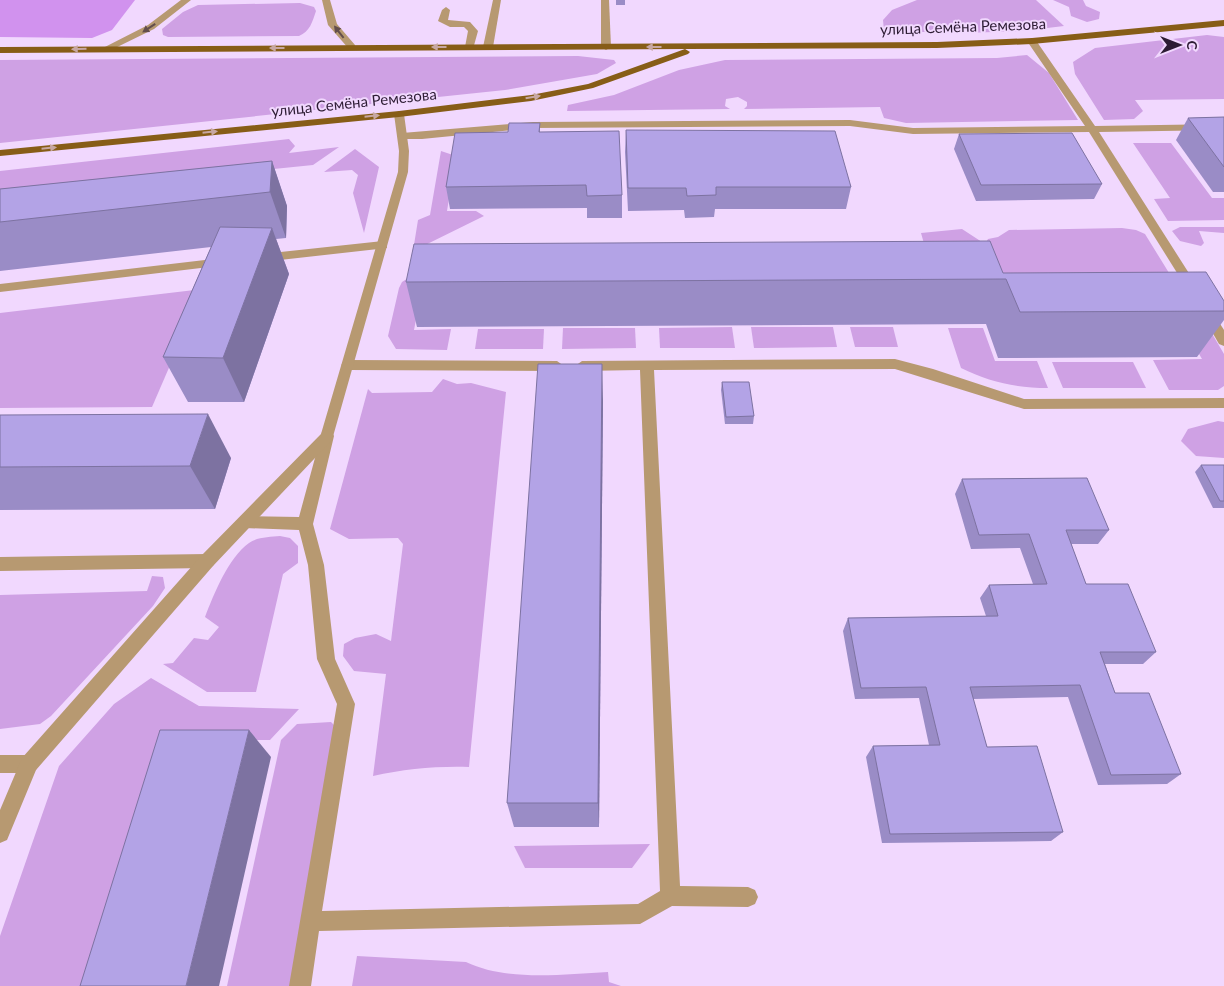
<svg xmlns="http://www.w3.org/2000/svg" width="1224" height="986" font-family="Lato,sans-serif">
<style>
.green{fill:#cfa1e4}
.forest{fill:#d192ee}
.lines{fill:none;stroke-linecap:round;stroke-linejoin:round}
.lane{fill:#b79971;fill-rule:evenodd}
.street{fill:#b79971;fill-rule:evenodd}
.primary{fill:#875d17;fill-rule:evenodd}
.wall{fill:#9a8cc6}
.shaded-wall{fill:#7d72a1}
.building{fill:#b3a3e6;stroke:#7d72a1}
.oneway{fill:#644e4c}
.oneway2{fill:#c7a7a2}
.labels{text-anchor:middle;stroke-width:4;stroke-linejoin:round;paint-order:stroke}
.far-street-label{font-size:15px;fill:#2d1c34;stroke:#f1d8fe}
</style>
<rect width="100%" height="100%" fill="#f1d8fe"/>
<!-- green -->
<g class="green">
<path d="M917 0H1036L1064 26 1022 31 962 33 884 31 883 20 892 10Z"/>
<path d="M1053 0H1083L1086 6 1100 12 1099 19 1087 22 1071 16 1069 7Z"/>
<path d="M300 3 314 7 316 11C312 23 310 31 299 36L168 37 163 35 162 29 183 12 198 5Z"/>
<path d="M1207 35 1224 37V99L1135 100 1143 111 1134 119 1104 120 1075 74 1073 62 1095 48Z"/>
<path d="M1027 55 1049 73 1078 120 906 123 884 118 880 107 744 109 747 106V102L738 97 726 99 725 106 730 109 567 111 568 105 614 95 679 70 725 60 997 58Z"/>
<path d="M578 56 614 60 616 63 597 74 505 90 0 143V60Z"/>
<path d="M289 139 295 146 289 153 339 147 313 165 9 196 0 205V171Z"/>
<path d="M1133 143H1171L1212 198H1224V220L1168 221 1154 199 1170 198Z"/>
<path d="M355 149 379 167 364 233 353 193 358 175 352 170 324 172Z"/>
<path d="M441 151 456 156 447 211H476L484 216 413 251 418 220 430 215Z"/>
<path d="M1180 227H1224V233L1199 231 1204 243 1201 246 1180 241 1172 231Z"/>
<path d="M1122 228 1136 230 1145 234 1174 281 1188 293 1224 354V386L1218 390H1169L1153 360 1202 359 1177 316 422 288 414 330 451 329 447 350 396 349 388 336 399 288 402 282 416 273 929 261 921 233 962 229 985 244 988 239 998 237 1009 230Z"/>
<path d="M203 289 152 407 0 408V313Z"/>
<path d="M732 327 735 348H660L659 328Z"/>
<path d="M751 327H833L837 347 754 348Z"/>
<path d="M850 327H893L898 347H855Z"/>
<path d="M563 328H635L636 348 562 349Z"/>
<path d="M948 328H983L995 361H1037L1048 388C1017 388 989 382 961 368Z"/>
<path d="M478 329H544L543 349H475Z"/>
<path d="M1052 362H1133L1146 388H1063Z"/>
<path d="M443 379 457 384 471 383 506 392 469 767C436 766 405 769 373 776L386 674 354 671 343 656 344 644 355 638 376 634 391 641 403 544 398 538 349 539 330 529 368 389 372 393 432 392Z"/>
<path d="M1218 421 1224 422V458L1196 456 1181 441 1188 429Z"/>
<path d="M280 536 290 538 298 546V563L283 574 256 692H207L163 664 173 663 194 638 208 640 219 627 205 617C214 594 228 558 249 543 257 537 270 537 280 536Z"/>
<path d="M152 576 163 577 165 588 153 606 51 716 40 724 0 729V595L147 591Z"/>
<path d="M151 678 199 706 299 709 270 740H167L94 986H0V936L59 766 114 704Z"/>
<path d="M331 722 337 728 291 986H227L281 740 297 724Z"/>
<path d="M650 844 632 868H525L514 846Z"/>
<path d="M357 956 466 962C508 982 563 974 608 972L609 982 621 986H352Z"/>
</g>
<!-- forest -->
<path class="forest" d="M0 0H135L112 30 92 38 0 37Z"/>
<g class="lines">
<!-- lane -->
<g class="lane">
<path d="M181 0H191L154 29 109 51 101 49 148 25Z"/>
<path d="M322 0H330L337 24 355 45V49H349L328 25Z"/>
<path d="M493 0H501L493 47 488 50 483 47Z"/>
<path d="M601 0H609L611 47 606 50 601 47Z"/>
<path d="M446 7 450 10 448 20 470 22 478 31 473 49 465 47 468 31 464 27H450L438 21 442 10Z"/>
<path d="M1032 38 1035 39 1095 126 1224 124V130L1099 132 1199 289 1197 292H1189L1089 132 913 134 850 126 533 128 422 139H402L397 136 402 133 533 122 850 120 913 128 1085 126 1027 41Z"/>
<path d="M383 241 387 242V248L262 262 256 258 262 254Z"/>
<path d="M222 258 228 262 226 265 0 292V284Z"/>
<path d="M1206 307 1210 308 1224 330V346L1219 344 1200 311Z"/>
<path d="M895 359 933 369 1024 399 1224 398V408L1024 409 895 369 654 370 680 886 748 887 755 890 758 897 755 904 748 907 672 906 640 924 319 931 311 986H289L337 704 317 659 308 565 299 530 245 528 240 526 237 522 240 518 245 516 299 517 322 432H332L334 436 313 524 324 565 335 659 355 704 322 911 638 904 660 891 640 370 582 371 575 366 582 361Z"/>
<path d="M348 360 557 361 564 366 557 371 348 370 341 365Z"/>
<path d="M207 554 213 556 215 561 213 566 207 568 0 571V557Z"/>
<path d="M0 755H29L36 758 38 764 36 770 29 773H0Z"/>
</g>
<!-- street -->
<path class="street" d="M399 111 404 114 409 151 408 172 332 440 213 566 36 770 7 840 0 843V810L22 758 201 556 321 434 398 172 399 151 394 114Z"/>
<!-- primary -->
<path class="primary" d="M1224 20V26L1032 44 937 48 685 49 690 52 688 54 593 88 531 101 399 117 0 156V150L399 111 531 95 588 84 685 49 0 53V47L937 42 1032 38Z"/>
</g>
<!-- wall -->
<g class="wall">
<rect x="616" y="0" width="9" height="5"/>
<path d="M1224 117V192H1213L1176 140 1188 118Z"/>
<path d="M540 123V132L622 195V218H587V208L450 209 446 187 508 132Z"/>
<path d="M626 130 851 187 846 209H715L714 217 685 218 684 210 628 211 625 152Z"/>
<path d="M959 134 1102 184 1094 199 976 201 954 149Z"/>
<path d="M272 161 287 206 286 238 276 239 289 274 244 402H188L163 357 211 247 0 271V189Z"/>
<path d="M1003 273 1224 301V320L1197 357 998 358 986 324 417 327 406 282Z"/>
<path d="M722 382 754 416 753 424H725L721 390Z"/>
<path d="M603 401 599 827H514L507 803Z"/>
<path d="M0 415 231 458 215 509 0 510Z"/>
<path d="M1201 465H1224V508H1213L1195 472Z"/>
<path d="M962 479 1109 530 1098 544H1071L1086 584 1156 652 1143 664H1105L1115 693 1181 774 1167 784 1098 785 1068 697 973 699 987 747 1063 832 1051 841 882 843 866 757 873 746 929 745 919 698 855 699 843 631 848 618 986 616 980 598 989 585 1033 584 1020 548 971 549 955 494Z"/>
</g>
<!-- shaded-wall -->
<g class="shaded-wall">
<path d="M272 161 287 206 286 238 270 192Z"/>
<path d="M272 228 289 274 244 402 223 358Z"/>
<path d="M602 364 603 401 599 827 598 803Z"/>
<path d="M208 414 231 458 215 509 190 466Z"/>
<path d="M249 730 271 757 219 986H186Z"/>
</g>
<!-- building -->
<g class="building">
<path d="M1224 117V167L1188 118Z"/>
<path d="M509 123H540L539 132 619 131 622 195 587 196 586 185 446 187 455 133 508 132Z"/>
<path d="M626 130 835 131 851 187H716V195L687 196 686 188H628Z"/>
<path d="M1072 133 1102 184 981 185 959 134Z"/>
<path d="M272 161 270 192 0 222V189Z"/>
<path d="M220 227 272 228 223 358 163 357Z"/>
<path d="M990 241 1003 273 1206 272 1224 301V311L1020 312 1006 279 406 282 414 244Z"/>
<path d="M538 364H602L598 803H507Z"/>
<path d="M722 382H749L754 416 726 417Z"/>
<path d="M208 414 190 466 0 467V415Z"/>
<path d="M1201 465H1224V501H1220Z"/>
<path d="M1087 478 1109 530H1066L1086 584H1128L1156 652H1100L1115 693H1149L1181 774 1111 775 1080 685 970 687 987 747 1037 746 1063 832 890 834 873 746 940 745 926 687 861 688 848 618 998 616 989 585 1047 584 1029 534 979 535 962 479Z"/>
<path d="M160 730H249L186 986H80Z"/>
</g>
<!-- one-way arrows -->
<defs><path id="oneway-solid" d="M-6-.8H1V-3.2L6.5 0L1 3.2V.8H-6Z" transform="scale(1.25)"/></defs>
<g class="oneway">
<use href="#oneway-solid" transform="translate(149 28) rotate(147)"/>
<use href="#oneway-solid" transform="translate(339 32) rotate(-128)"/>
</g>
<g class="oneway2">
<use href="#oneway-solid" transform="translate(439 47) rotate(-180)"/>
<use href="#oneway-solid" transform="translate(654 47) rotate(180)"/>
<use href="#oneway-solid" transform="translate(277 48) rotate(180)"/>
<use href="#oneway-solid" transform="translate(79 49) rotate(179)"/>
<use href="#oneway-solid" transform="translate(533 97) rotate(-9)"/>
<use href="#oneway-solid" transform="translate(372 116) rotate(-6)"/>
<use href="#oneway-solid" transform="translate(210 132) rotate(-6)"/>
<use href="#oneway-solid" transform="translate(49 148) rotate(-6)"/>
</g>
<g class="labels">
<!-- far-street labels -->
<g class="far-street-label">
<text transform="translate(963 27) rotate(-2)" y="5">улица Семёна Ремезова</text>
<text transform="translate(354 103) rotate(-6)" y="5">улица Семёна Ремезова</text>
</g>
</g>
<!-- north arrow -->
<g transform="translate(1179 45) rotate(90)" stroke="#f1d8fe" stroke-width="4" paint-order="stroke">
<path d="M0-4L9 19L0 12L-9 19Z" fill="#2d1c34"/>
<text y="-8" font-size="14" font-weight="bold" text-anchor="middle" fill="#2d1c34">С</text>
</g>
</svg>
